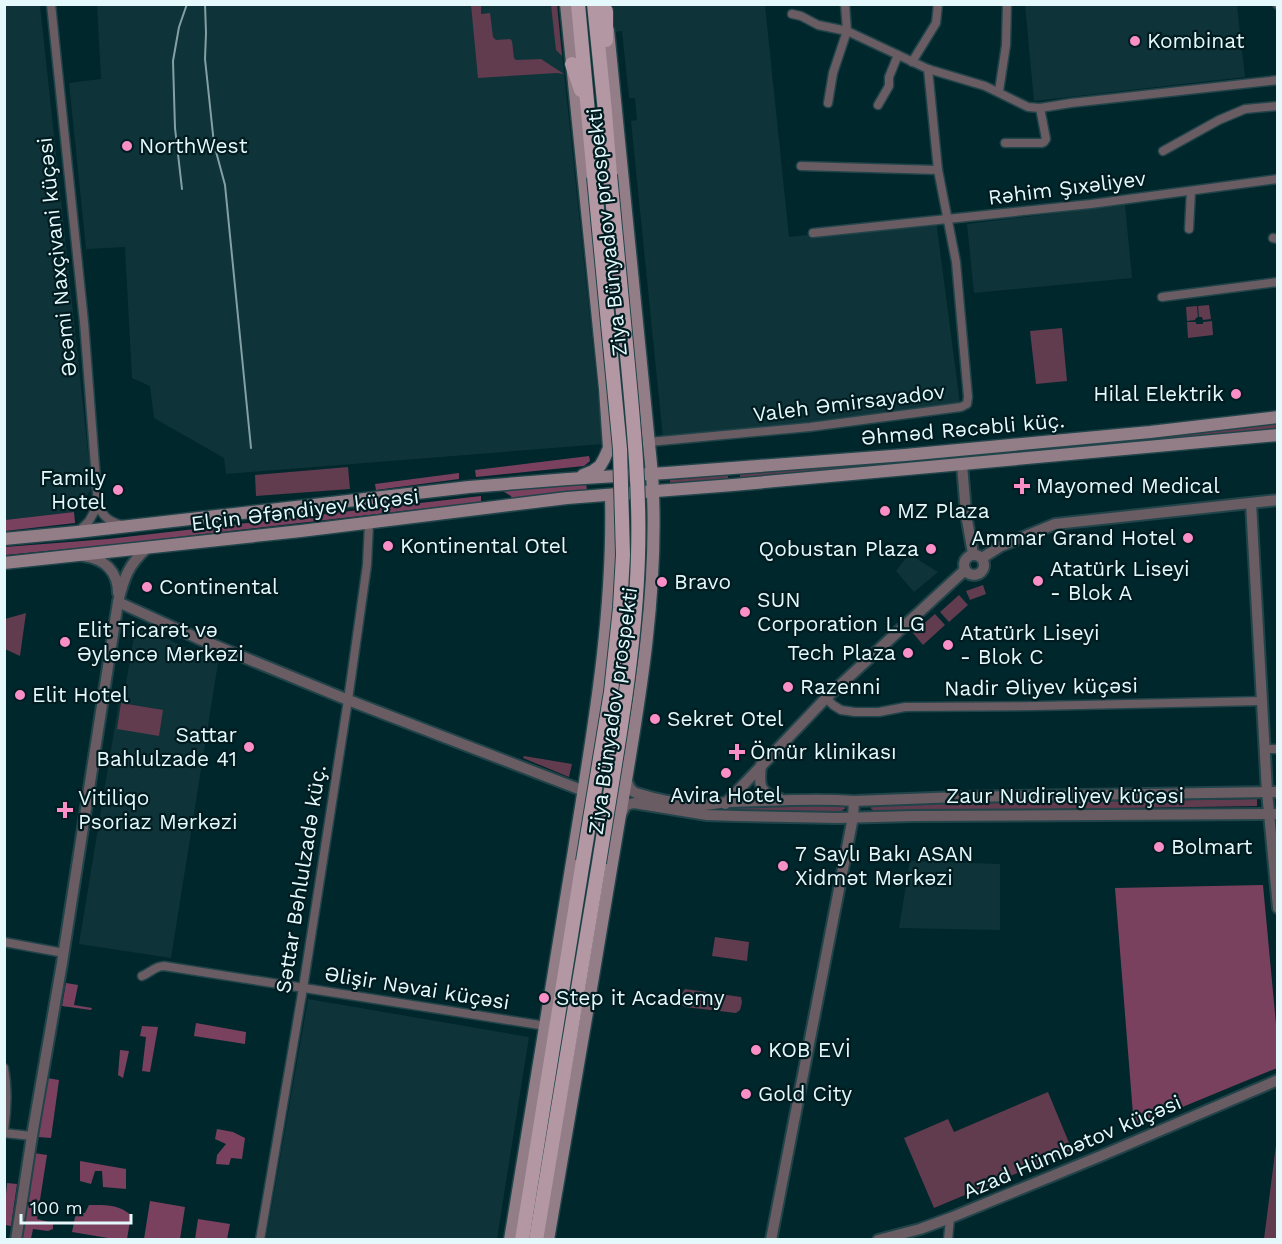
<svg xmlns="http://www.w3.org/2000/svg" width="1282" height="1244" font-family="'Work Sans',sans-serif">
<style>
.built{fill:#0e3439}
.green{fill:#613b4e}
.forest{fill:#7a415f}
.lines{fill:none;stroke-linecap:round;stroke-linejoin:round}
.minor-casing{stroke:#204449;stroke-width:11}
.tertiary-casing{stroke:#204449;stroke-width:14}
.secondary-casing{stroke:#204449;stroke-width:15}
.primary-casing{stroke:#204449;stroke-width:16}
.minor{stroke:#695c62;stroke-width:8}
.tertiary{stroke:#695c62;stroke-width:10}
.secondary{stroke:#937e88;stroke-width:12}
.primary{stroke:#b398a4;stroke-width:14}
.rail{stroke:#84a0a4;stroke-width:2}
.primary-bridge-casing{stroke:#204449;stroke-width:16;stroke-linecap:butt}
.primary-bridge{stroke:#b398a4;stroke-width:14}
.poi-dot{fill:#fa8fc7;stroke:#011c20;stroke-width:2}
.labels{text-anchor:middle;stroke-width:4.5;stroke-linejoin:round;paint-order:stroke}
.poi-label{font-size:21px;fill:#e5f9fc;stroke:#011c20;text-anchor:start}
.street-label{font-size:21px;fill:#e5f9fc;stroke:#011c20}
</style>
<rect width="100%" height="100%" fill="#00272c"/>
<!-- built -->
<g class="built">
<path d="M4 5H40L92 489 74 512 5 520Z"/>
<path d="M97 5H557L603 444 226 474 224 458 154 418 150 386 132 378 125 247 86 249 69 83 101 79Z"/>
<path d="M612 5H765L789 237 936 220 960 404 814 424 663 438 631 121 637 120 635 98H629L622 31 614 32Z"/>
<path d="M1025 5H1237L1245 77 1034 101Z"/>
<path d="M1125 205 1132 278 974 293 967 224Z"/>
<path d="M909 554 938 572 914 592 896 571Z"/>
<path d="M136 624 218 663 171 958 79 944 119 701H123Z"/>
<path d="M910 861 1000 864V930L899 928Z"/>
<path d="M308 999 529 1037 497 1239H266Z"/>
</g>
<!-- green -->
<g class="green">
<path d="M471 5H481V14L490 13 493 37 496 40 510 39 512 41 514 58 516 60 541 59 564 74 557 73 478 78Z"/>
<path d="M551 5H557L562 56 556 50Z"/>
<path d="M1209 305 1211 319 1203 320 1202 317H1199L1198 306Z"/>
<path d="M1197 306 1198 317 1196 318 1195 320 1187 321 1186 307Z"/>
<path d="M1212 321 1213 335 1188 338 1187 322H1196V324H1203V322Z"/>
<path d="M1062 328 1067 381 1036 384 1030 331Z"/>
<path d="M1277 421V428L910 466 909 461Z"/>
<path d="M892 461V467L740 478V472Z"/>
<path d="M348 467 350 489 256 496 255 475Z"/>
<path d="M728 475V480L670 485V480Z"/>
<path d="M983 585 986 594 970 600 966 591Z"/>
<path d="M959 595 968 605 949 622 940 612Z"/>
<path d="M26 613 20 656 5 649V619Z"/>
<path d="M935 614 945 625 923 645 913 633Z"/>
<path d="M121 703 163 710 159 736 117 729Z"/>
<path d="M524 756 572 764 569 777 523 758Z"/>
<path d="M1257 799V806L876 812 870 808 876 805Z"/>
<path d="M735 804 840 805 846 808 840 812H742L738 810Z"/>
<path d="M715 937 749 942 747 961 712 956Z"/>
<path d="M685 989 741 997 742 1002 740 1010 736 1013 685 1007 682 1005C679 1000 681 993 685 989Z"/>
<path d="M1048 1092 1072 1150 934 1208 904 1138 948 1119 954 1132Z"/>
<path d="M1277 1137V1239H1264Z"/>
</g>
<!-- forest -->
<g class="forest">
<path d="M589 456 590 461 584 466 476 477 475 470Z"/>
<path d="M459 473V479L376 490 375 484Z"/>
<path d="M586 483 587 490 512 500 511 496 501 490Z"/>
<path d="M481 496V502L109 545 5 555V547L108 539Z"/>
<path d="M74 512 75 523 5 531V520Z"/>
<path d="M1263 885 1277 1035V1068L1134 1127 1115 888Z"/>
<path d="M66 983 78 985 74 1005 92 1008 91 1010 62 1006Z"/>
<path d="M196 1023 246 1032 245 1044 194 1036Z"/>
<path d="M142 1026 158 1027 150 1072 142 1071 146 1037 140 1036Z"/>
<path d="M120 1050 129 1051 123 1078 118 1075Z"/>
<path d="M47 1078 59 1080 51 1138 38 1137Z"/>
<path d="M217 1129 233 1132 245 1138 242 1159 231 1158 229 1165 216 1164 217 1155 226 1144 215 1139Z"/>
<path d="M34 1153 47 1155 37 1219 53 1223V1229L48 1231 33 1229 31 1239H20Z"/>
<path d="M80 1161 126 1169V1189L103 1187 102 1171H95L91 1184 80 1181Z"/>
<path d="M7 1183 17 1184 11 1226 5 1225V1206Z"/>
<path d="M150 1201 185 1207 180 1239H144Z"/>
<path d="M89 1205C105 1205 118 1204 131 1215L127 1239H114L72 1232 76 1212 85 1213Z"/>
<path d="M198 1219 230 1224 227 1239H195Z"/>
</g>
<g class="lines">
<defs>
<g id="minor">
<path d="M51 4 84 322 98 505C103 517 110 522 122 525"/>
<path d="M1277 4 1278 5"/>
<path d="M792 14 801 16 818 25 847 31 928 69 985 86 1028 107 1040 108 1071 103 1278 80"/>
<path d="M912 62 936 23 938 4"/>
<path d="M999 91 1006 45 1007 4"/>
<path d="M828 103 833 73 847 31 845 4"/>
<path d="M878 105 889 86V77L898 55"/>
<path d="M1005 143H1042L1044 142 1046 139 1040 108"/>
<path d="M1163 151 1219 120 1245 109 1278 106"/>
<path d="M801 166 938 170"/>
<path d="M1189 229 1191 191"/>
<path d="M813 233 1091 204 1278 179"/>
<path d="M1273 238 1278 239"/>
<path d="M1162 297 1278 282"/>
<path d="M649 442 810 427 961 407 967 404 968 397 956 262 938 170 928 69"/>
<path d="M79 531 89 521 98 505"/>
<path d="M826 698 833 705 841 710 855 712H879L905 707 1036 706 1262 701"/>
<path d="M1265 749H1278"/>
<path d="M4 942 64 953"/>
<path d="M142 976C150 973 155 966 164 966L546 1026"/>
<path d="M4 1068C8 1089 7 1109 4 1130"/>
<path d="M4 1133 32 1136"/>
<path d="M260 1240 303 988 348 700 367 565 369 523"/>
<path d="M948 1240 950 1218"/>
</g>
<g id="tertiary">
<path d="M962 464 966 514 973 554"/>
<path d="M1251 503 1267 792 1278 908"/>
<circle cx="974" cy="565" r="10"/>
<path d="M84 556C105 559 118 572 118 593"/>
<path d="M982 558 1001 546 1055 524 1278 500"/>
<path d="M118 602 197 638 348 700 584 791"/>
<path d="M761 765C759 784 758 793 779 798"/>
<path d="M626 778C628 784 629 790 636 793 655 799 679 804 700 805 711 805 722 802 733 802 773 801 814 798 854 801L959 797 1278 792"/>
<path d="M725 804 826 698 965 570"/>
<path d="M621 814 626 805 634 803 707 815 738 816 838 818 913 816 1278 814"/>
<path d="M16 1240 32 1136 62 963 118 602C124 578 128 565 147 548"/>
<path d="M771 1240 853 817 854 801"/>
<path d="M878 1240 920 1229 950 1218 1103 1155 1278 1080"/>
</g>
<g id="secondary">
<path d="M566 4 605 389 609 448 604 459 600 466 593 471 583 475"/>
<path d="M4 539 77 532 469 487 568 479 666 473 905 455 1150 432 1278 417"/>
<path d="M4 563 301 531 567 498 733 485 1278 435"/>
<path d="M510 1240C532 1110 553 980 574 850 593 732 614 615 611 495"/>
<path d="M548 1240C571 1104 595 969 617 833 637 715 660 594 652 474L608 30"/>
</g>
<g id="primary">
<path d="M578 4 594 177"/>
<path d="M594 4 605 112 610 175"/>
<path d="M606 40V11"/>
<path d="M572 64 581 90"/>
<path d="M522 1240 583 861"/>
<path d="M536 1240 599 863"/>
</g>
</defs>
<!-- minor casing -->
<use href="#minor" class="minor-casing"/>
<!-- tertiary casing -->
<use href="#tertiary" class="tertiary-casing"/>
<!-- secondary casing -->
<use href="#secondary" class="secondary-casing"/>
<!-- primary casing -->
<use href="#primary" class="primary-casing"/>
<!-- minor -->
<use href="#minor" class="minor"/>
<!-- tertiary -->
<use href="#tertiary" class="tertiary"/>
<!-- secondary -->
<use href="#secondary" class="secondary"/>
<!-- primary -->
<use href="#primary" class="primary"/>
<!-- rail -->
<g class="rail">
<path d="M205 4 206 33 205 59 214 144 225 185 251 448"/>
<path d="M182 189 175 128 173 61 179 27 187 4"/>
</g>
<defs>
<g id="primary-bridge">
<path d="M583 861 611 692 620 608 623 555 620 449 594 177"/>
<path d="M599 863C615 761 635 660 638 556 640 492 634 429 628 365 622 302 616 238 610 175"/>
</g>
</defs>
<!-- primary-bridge casing -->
<use href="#primary-bridge" class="primary-bridge-casing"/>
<!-- primary-bridge -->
<use href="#primary-bridge" class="primary-bridge"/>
</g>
<!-- markers -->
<g class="poi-dot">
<circle cx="1135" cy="41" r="6"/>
<circle cx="127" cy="146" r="6"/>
<circle cx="1236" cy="394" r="6"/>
<path d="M1019 477h6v6h6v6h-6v6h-6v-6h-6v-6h6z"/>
<circle cx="118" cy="490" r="6"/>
<circle cx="885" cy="511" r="6"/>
<circle cx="1188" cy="538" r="6"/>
<circle cx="388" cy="546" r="6"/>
<circle cx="931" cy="549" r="6"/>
<circle cx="1038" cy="581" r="6"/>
<circle cx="662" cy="582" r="6"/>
<circle cx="147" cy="587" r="6"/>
<circle cx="745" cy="612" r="6"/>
<circle cx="65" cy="642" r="6"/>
<circle cx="948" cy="645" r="6"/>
<circle cx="908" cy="653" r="6"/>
<circle cx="788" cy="687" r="6"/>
<circle cx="20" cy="695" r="6"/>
<circle cx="655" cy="719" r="6"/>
<circle cx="249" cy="747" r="6"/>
<path d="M734 743h6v6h6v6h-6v6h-6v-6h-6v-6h6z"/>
<circle cx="726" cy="773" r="6"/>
<path d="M62 801h6v6h6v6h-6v6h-6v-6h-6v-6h6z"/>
<circle cx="1159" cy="847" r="6"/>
<circle cx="783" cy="866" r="6"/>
<circle cx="544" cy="998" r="6"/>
<circle cx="756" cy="1050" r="6"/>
<circle cx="746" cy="1094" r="6"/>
</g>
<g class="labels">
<!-- poi labels -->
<g class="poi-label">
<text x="1147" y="48">Kombinat</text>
<text x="139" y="153">NorthWest</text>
<text x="1224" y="401" text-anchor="end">Hilal Elektrik</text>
<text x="106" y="485" text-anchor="end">Family<tspan x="106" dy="24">Hotel</tspan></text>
<text x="1036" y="493">Mayomed Medical</text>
<text x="897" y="518">MZ Plaza</text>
<text x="1176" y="545" text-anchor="end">Ammar Grand Hotel</text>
<text x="400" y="553">Kontinental Otel</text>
<text x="919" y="556" text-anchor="end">Qobustan Plaza</text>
<text x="1050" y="576">Atatürk Liseyi<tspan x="1050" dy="24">- Blok A</tspan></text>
<text x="674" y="589">Bravo</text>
<text x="159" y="594">Continental</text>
<text x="757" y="607">SUN<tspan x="757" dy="24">Corporation LLG</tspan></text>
<text x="77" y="637">Elit Ticarət və<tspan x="77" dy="24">Əyləncə Mərkəzi</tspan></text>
<text x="960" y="640">Atatürk Liseyi<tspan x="960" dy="24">- Blok C</tspan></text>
<text x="896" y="660" text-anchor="end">Tech Plaza</text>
<text x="800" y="694">Razenni</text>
<text x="32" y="702">Elit Hotel</text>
<text x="667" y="726">Sekret Otel</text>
<text x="237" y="742" text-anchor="end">Sattar<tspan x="237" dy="24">Bahlulzade 41</tspan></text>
<text x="750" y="759">Ömür klinikası</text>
<text x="726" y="802" text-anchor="middle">Avira Hotel</text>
<text x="78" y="805">Vitiliqo<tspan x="78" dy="24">Psoriaz Mərkəzi</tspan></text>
<text x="1171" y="854">Bolmart</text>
<text x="795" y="861">7 Saylı Bakı ASAN<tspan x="795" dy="24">Xidmət Mərkəzi</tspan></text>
<text x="556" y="1005">Step it Academy</text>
<text x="768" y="1057">KOB EVİ</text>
<text x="758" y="1101">Gold City</text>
</g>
<!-- street labels -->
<g class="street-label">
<text transform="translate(1067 188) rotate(-7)" y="7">Rəhim Şıxəliyev</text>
<text transform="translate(607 232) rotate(-96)" y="7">Ziya Bünyadov prospekti</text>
<text transform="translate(57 257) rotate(-96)" y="7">Əcəmi Naxçivani küçəsi</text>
<text transform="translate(849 403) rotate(-7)" y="7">Valeh Əmirsayadov</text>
<text transform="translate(963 429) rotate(-5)" y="7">Əhməd Rəcəbli küç.</text>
<text transform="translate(305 510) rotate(-7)" y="7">Elçin Əfəndiyev küçəsi</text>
<text transform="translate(1041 687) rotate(-1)" y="7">Nadir Əliyev küçəsi</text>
<text transform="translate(613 711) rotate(-82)" y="7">Ziya Bünyadov prospekti</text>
<text x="1065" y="803">Zaur Nudirəliyev küçəsi</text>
<text transform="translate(301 879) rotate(-81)" y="7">Səttar Bəhlulzadə küç.</text>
<text transform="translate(417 988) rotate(9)" y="7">Əlişir Nəvai küçəsi</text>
<text transform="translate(1072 1147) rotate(-23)" y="7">Azad Hümbətov küçəsi</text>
</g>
</g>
<!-- border -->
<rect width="1282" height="1244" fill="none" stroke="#e5f9fc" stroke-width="12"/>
<!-- scale -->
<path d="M21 1214v9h110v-9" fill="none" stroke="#e5f9fc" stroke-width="3"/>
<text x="30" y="1214" font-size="18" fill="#e5f9fc" stroke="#011c20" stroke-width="4.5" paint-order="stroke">100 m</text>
</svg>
